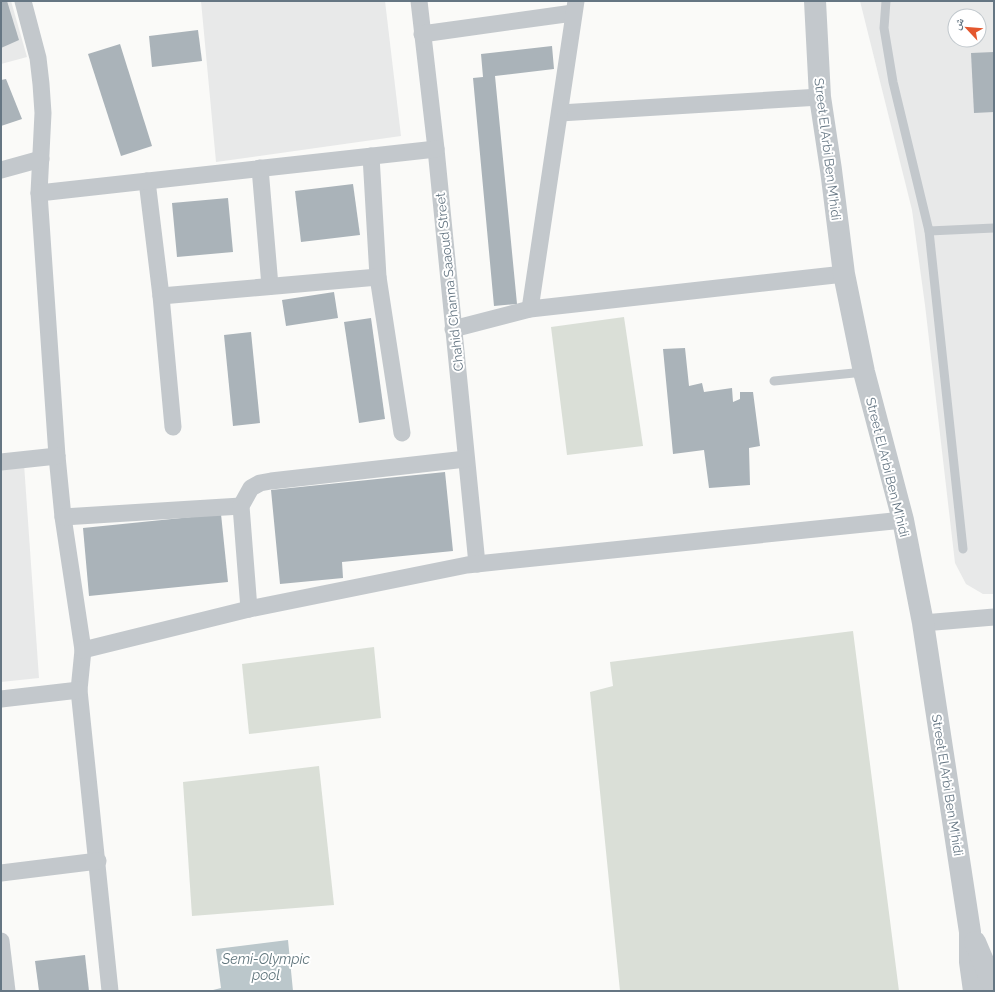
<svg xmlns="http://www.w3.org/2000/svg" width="995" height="992" font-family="Raleway,'Noto Naskh Arabic',sans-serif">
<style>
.built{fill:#e8e9e9;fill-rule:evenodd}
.green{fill:#dadfd7}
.water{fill:#bbc7cb}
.building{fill:#aab3b9}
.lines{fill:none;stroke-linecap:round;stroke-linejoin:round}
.service{stroke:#c3c8cc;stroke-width:9}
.minor{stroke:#c3c8cc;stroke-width:17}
.tertiary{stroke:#c3c8cc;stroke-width:22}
.labels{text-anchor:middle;stroke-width:4;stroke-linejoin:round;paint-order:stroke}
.street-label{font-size:13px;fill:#657683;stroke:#fff}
.water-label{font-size:14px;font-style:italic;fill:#60757c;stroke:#fff}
</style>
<rect width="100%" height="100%" fill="#fafaf8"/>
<!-- built -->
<g class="built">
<path d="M1 1H11L27 57 1 64Z"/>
<path d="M201 1H385L401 136 216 162Z"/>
<path d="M860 1H994V594H983L966 584 955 563 925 305 912 210ZM955 16H979V40H955Z"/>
<path d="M24 464 39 678 1 682V467Z"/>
</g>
<!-- green -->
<g class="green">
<path d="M624 317 643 446 567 455 551 327Z"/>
<path d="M853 631 899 991H620L590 692 613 686 610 662Z"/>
<path d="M374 647 381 718 249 734 242 664Z"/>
<path d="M319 766 334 905 192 916 183 782Z"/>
</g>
<!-- water -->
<path class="water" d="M288 940 293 991H209L221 988 216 949Z"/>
<!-- building -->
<g class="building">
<path d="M1 1H7L19 40 1 48Z"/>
<path d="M198 30 202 61 152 67 149 36Z"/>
<path d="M120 44 152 146 121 156 88 54Z"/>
<path d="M552 46 554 69 495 76 517 304 494 306 473 78 483 77 481 54Z"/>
<path d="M994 52V112L974 113 971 53Z"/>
<path d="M6 79 22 119 1 126V80Z"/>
<path d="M353 184 360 235 301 242 295 191Z"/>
<path d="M228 198 233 252 177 257 172 203Z"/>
<path d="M334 292 338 318 286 326 282 300Z"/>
<path d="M371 318 385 419 359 423 344 322Z"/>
<path d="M251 332 260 423 233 426 224 335Z"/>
<path d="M685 348 689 386 702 383 704 392 732 388 733 402 740 399V392H753L760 446 749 448 750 485 709 488 704 450 673 454 663 349Z"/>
<path d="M445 472 453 551 342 562 343 578 280 584 271 490Z"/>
<path d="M221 514 228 582 89 596 83 528Z"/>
<path d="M85 955 89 991H39L35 961Z"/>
</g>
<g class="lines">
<!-- service -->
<g class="service">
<path d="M886 1 884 28 893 82 929 231 994 228"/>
<path d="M929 231 963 549"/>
<path d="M774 381 864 372"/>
</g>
<!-- minor -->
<g class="minor">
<path d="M23 1 38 58 41 84 43 113 39 193 57 456 63 517 83 650 79 690 110 991"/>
<path d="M419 1 436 149 477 564"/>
<path d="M422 34 573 13"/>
<path d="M560 113 820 97"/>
<path d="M371 156 378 277 402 433"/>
<path d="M260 168 270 286"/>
<path d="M1 170 41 159"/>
<path d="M147 181 161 296 173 427"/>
<path d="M39 193 436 149"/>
<path d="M161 296 378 277"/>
<path d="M530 309 576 1"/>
<path d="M453 329 530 309 844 274"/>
<path d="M1 462 57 456"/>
<path d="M63 517 241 506"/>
<path d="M249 609 241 506 251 488 260 483 271 481 466 459"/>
<path d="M923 623 994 617"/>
<path d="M83 650 249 609 467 565 903 520"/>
<path d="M1 699 79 690"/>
<path d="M1 873 98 861"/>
<path d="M1 941 7 991"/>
</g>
<!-- tertiary -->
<g class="tertiary">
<path d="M815 1 820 97 831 170 844 274 864 372 903 520 923 623 970 932V962L974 991"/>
<path d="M975 942 994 987"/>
</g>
</g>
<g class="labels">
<!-- street labels -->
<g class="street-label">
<text transform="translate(828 149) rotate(83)" y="5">Street El Arbi Ben M'hidi</text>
<text transform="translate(449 282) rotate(-96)" y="5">Chahid Channa Saaoud Street</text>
<text transform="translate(888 467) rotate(76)" y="5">Street El Arbi Ben M'hidi</text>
<text transform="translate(948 785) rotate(81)" y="5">Street El Arbi Ben M'hidi</text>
</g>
<!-- water labels -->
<g class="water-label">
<text x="266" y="964">Semi-Olympic<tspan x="266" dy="16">pool</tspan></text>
</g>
</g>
<!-- border -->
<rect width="995" height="992" fill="none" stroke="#657683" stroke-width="4"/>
<!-- north arrow -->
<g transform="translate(967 28) rotate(296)"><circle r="19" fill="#ffffff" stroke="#c1c8cd"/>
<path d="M0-3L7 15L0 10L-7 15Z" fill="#e4572e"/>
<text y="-6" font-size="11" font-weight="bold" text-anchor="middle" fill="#657683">ش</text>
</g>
</svg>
